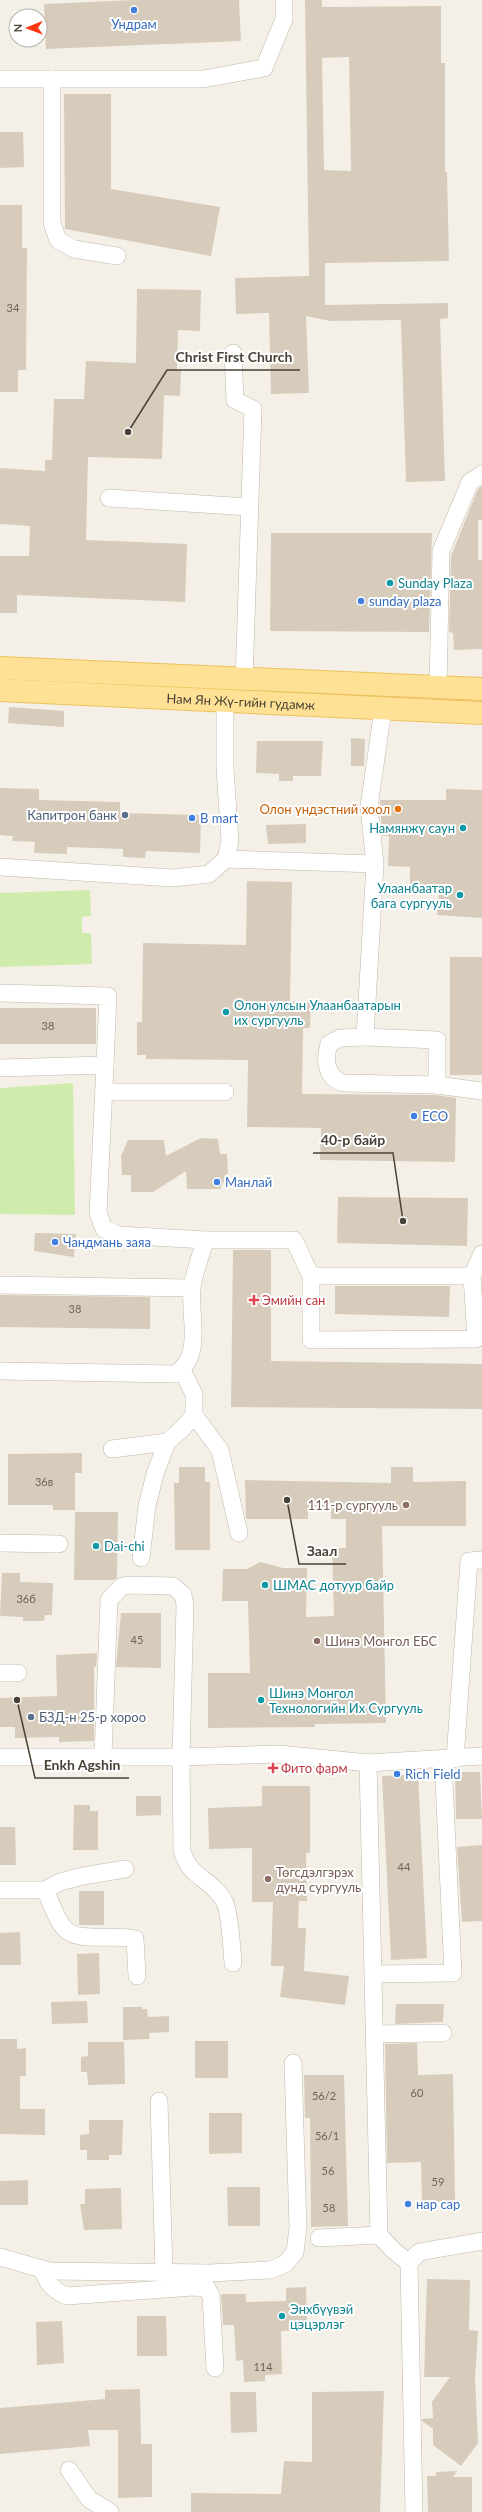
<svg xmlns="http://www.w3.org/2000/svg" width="482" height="2512" font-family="Lato,sans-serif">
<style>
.green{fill:#cfecad}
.building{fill:#d7ccbb;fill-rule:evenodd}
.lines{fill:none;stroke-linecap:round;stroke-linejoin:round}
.minor-casing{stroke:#c1b8a9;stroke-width:18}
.major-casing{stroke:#ecc15d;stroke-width:24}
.minor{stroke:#fff;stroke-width:17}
.major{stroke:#ffe195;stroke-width:22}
.shop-dot{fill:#3f7fe0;stroke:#fff;stroke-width:1.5}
.culture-dot{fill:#0f9aa8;stroke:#fff;stroke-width:1.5}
.food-dot{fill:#e8710a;stroke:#fff;stroke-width:1.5}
.service-dot{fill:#5c6f8a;stroke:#fff;stroke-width:1.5}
.health-dot{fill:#e0444e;stroke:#fff;stroke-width:1.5}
.education-dot{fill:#8d6e63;stroke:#fff;stroke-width:1.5}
.labels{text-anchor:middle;stroke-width:4;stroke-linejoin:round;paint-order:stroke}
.number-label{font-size:11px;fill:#6c6456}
.shop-label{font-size:13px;fill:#366cbe;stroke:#fff;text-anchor:start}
.culture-label{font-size:13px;fill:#0d838f;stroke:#fff;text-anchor:start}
.street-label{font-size:13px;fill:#484135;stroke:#fff}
.food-label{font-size:13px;fill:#c56008;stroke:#fff;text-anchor:end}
.service-label{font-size:13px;fill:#4e5e75;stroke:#fff;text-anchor:end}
.health-label{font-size:13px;fill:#be3a42;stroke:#fff;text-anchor:start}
.education-label{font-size:13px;fill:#785e54;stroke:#fff;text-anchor:start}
.leader{fill:none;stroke:#484135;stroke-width:1.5}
.callout-dot{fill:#484135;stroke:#fff;stroke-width:1.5}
.callout-label{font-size:14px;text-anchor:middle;font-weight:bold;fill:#484135;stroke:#fff;stroke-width:4;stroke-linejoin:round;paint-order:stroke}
</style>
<rect width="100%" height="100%" fill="#f5f0e7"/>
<!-- green -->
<g class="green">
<path d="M90 890 91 916 82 917V933H91L92 964 0 967V893Z"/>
<path d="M73 1083 75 1215 0 1214V1088Z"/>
</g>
<!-- building -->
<g class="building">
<path d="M134 0H239L241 41 46 49 44 4Z"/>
<path d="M305 0H322V7L441 6V63H445V172H447L449 261 325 263V305L448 303V318L440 319 445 481 406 482 401 320 330 321 306 316 309 393 271 394 269 313 236 314 235 278 309 276ZM349 57 351 171 324 170 322 58Z"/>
<path d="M64 94H111V189L220 207 211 256 65 229Z"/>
<path d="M0 132H23L24 167 0 168Z"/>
<path d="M0 205H22V248H27L26 370H18V392H0Z"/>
<path d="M137 289 201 290 200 331 178 330 177 369 181 370 180 396 164 395 162 459 88 457 86 540 187 544 185 602 17 595V613H0V556H29L30 526 0 524V468L45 471V460H52L54 399H84L86 361 136 363Z"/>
<path d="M482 486V520H478V560H482V649L454 650 453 633 449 632 451 556 478 489Z"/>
<path d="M271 533H432L429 632 270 631Z"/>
<path d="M9 707 64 711V727L8 723Z"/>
<path d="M351 738 365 739 364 766H351Z"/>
<path d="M257 741H323L321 776H293V781H279V774L256 773Z"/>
<path d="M0 788 39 789V800L120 802V813L201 815 200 853 146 851 145 858 123 857V849L67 847V854L34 853 35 842 12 841 13 836 0 835Z"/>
<path d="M446 789 482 790V918L437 915 439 892H410V867L388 866 389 836H382L380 800H446Z"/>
<path d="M306 824V843L268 844 266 825Z"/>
<path d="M247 881 292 882 290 1001 311 1002 310 1028H303L302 1094 436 1095 456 1098 455 1162 320 1160 321 1128 247 1127 248 1060 146 1059V1055H137V1022H142L143 943 246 945Z"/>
<rect x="450" y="957" width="32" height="118"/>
<rect x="0" y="1008" width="96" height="36"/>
<path d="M201 1138 218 1139 220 1154H227L228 1172 220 1189H187L186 1171 153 1192H131V1175H122L121 1156 128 1140H164L166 1156Z"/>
<path d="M338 1197 468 1198 467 1246 337 1243Z"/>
<path d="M35 1233 76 1234 74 1257 34 1251Z"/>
<path d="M233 1250H271V1361L482 1364V1409L231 1407Z"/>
<path d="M335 1286H450L449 1317 335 1314Z"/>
<path d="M0 1295 150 1297V1329L0 1327Z"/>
<path d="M82 1453V1473H75V1510H53V1505H8V1454Z"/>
<path d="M179 1467H205V1482H210V1550H175L174 1483H179Z"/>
<path d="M391 1467H413V1482L466 1481V1526H382L386 1723 315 1724V1727L208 1728V1673H250L248 1601H222L223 1569H247L260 1562 283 1568H307L306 1617 334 1616 332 1548H346V1519H331V1508H308V1519H246L245 1480 391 1483Z"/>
<path d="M75 1512H118L117 1578 114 1580H74Z"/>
<path d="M2 1573H20V1582L53 1583 52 1615H45L44 1621H23V1617L0 1616Z"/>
<path d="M121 1613H161V1668L116 1667Z"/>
<path d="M97 1653 96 1667H94V1741L59 1742V1737L15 1738V1727H0V1698L57 1696 56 1655Z"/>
<path d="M455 1772H480L482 1819H456Z"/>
<path d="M418 1774 427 1958 391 1960 382 1776Z"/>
<path d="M262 1786H310V1853H306L307 1901H299L298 1928H306L304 1971 349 1976 345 2005 280 1997 284 1966H271L273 1902H252V1848L209 1849 208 1808 262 1806Z"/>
<path d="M136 1796H161V1815L136 1816Z"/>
<path d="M74 1805H90V1811H98V1850H73Z"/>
<path d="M0 1827H15L16 1865H0Z"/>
<path d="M482 1845V1921L462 1922 457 1847Z"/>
<rect x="79" y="1891" width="25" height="34"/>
<path d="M20 1932 21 1965H0V1933Z"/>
<path d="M99 1953 100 1994 78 1995 77 1954Z"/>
<path d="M87 2001 88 2023 52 2024 51 2002Z"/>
<path d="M396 2004H444L443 2022 395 2024Z"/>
<path d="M123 2007H142V2009H147L148 2017 169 2016V2032L149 2033 150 2039 123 2040Z"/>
<path d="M0 2039H17V2049L26 2048V2076H20V2109H45V2135L0 2134Z"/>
<rect x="195" y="2041" width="33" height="37"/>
<path d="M88 2042H124L125 2084 88 2085 87 2072H81V2057L88 2056Z"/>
<path d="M417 2043 418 2075 453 2074 455 2201 422 2202 421 2162 387 2163 385 2044Z"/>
<path d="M304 2075H344L348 2226 311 2227 310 2118H305Z"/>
<path d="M209 2113H242V2153L209 2154Z"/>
<path d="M89 2120H123L122 2155H109V2160H87V2150H80V2135L89 2134Z"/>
<path d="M28 2180V2205H0V2181Z"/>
<path d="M227 2187H260V2226H228Z"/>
<path d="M121 2188 122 2229 84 2230 80 2204H85V2189Z"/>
<path d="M427 2279 470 2280 469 2330 478 2331 475 2378 478 2443 461 2466 433 2445V2429L422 2421V2419L433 2418 432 2402 450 2377H424Z"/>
<path d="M306 2287 307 2330 281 2331 282 2374 265 2375V2381L244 2382 243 2360 236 2361 234 2325H223L221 2294H246V2302L286 2301V2288Z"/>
<path d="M137 2316H166L167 2356H137Z"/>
<path d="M62 2321 64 2363 37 2365 36 2322Z"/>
<path d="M140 2389 141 2444H152V2497L118 2498V2430H88L90 2446 0 2454V2408L105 2399V2390Z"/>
<path d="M384 2391 380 2512H191V2493L281 2494 284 2461 312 2462V2392Z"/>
<path d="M230 2392H256L257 2432 231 2433Z"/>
<path d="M457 2471 453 2477H472V2512H428L427 2476H436V2472Z"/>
</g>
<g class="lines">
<defs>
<g id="minor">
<path d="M0 79H203L264 68 284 19V0"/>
<path d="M52 79V223L58 240 74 249 117 256"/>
<path d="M233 353 235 400 253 409 244 681"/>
<path d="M109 498 249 507"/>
<path d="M438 687 441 551 470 482 482 474"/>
<path d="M383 709 369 807 375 864 365 1037 437 1040V1085L482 1091"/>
<path d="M226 859 375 864"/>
<path d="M0 867 173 878 209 874 226 859 230 841 225 769V701"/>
<path d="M0 993 108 996 105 1065 0 1068"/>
<path d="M365 1037 340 1038 329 1044C324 1060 326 1079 344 1083L437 1085"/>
<path d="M105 1065 98 1213 104 1229 119 1235 205 1240"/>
<path d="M104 1092H225"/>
<path d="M311 1276H472"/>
<path d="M0 1285 192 1288"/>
<path d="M0 1371 175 1374C204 1356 189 1317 192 1288 194 1272 201 1256 205 1240H294L311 1276V1340L476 1339 472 1276 482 1254"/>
<path d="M194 1415 220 1450 239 1533"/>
<path d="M112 1449 167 1442"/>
<path d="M0 1543 59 1544"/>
<path d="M141 1558 147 1506 155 1474 167 1442 182 1429 194 1415V1394L182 1370"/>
<path d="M0 1673H18"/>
<path d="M103 1756 109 1600 121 1587 128 1585 173 1586 183 1595 185 1605 181 1757 182 1850C188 1877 212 1879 224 1901 230 1911 232 1950 233 1963"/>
<path d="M0 1757H181L279 1754 368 1763 482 1756"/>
<path d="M455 1759 469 1561 482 1560"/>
<path d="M368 1763 379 2235 393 2250 409 2263"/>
<path d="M0 1890H45L60 1882 83 1876 125 1869"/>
<path d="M45 1890C51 1902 56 1920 65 1929 77 1943 117 1934 135 1939L137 1976"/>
<path d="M374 1974 453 1973 443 1760"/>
<path d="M374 2034 443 2033"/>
<path d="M159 2101 164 2272"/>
<path d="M319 2238 379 2235"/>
<path d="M0 2257 49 2271 210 2273 270 2270 285 2264 295 2252 298 2228 293 2063"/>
<path d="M42 2269C48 2284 52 2290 67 2296L193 2287 207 2288 211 2296 215 2368"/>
<path d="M69 2470 89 2499 110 2512"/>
<path d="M414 2512 409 2263 419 2252 482 2241"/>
</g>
<g id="major">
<path d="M0 668 482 689"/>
<path id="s1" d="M0 690 482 713"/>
</g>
</defs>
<!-- minor casing -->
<use href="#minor" class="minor-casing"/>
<!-- major casing -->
<use href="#major" class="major-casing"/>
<!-- minor -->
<use href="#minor" class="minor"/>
<!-- major -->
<use href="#major" class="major"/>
</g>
<!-- markers -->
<g class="shop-dot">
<circle cx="134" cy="10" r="4"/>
<circle cx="361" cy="601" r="4"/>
<circle cx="192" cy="818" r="4"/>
<circle cx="414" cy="1116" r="4"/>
<circle cx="217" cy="1182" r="4"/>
<circle cx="55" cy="1242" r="4"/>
<circle cx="397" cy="1774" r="4"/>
<circle cx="408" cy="2204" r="4"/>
</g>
<g class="culture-dot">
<circle cx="390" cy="583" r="4"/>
<circle cx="463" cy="828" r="4"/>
<circle cx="460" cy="895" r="4"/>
<circle cx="226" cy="1012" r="4"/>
<circle cx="96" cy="1546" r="4"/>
<circle cx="265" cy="1585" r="4"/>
<circle cx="261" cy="1700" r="4"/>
<circle cx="282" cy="2316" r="4"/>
</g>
<circle class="food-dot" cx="398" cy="809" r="4"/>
<g class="service-dot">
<circle cx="125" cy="815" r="4"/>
<circle cx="31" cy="1717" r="4"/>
</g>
<g class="health-dot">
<path d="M252 1294h4v4h4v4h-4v4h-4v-4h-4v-4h4z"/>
<path d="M271 1762h4v4h4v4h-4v4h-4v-4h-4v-4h4z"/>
</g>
<g class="education-dot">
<circle cx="406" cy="1505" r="4"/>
<circle cx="317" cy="1641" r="4"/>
<circle cx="268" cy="1879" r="4"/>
</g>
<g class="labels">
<!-- number labels -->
<g class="number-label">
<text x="13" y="312">34</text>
<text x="48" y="1030">38</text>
<text x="75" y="1313">38</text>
<text x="44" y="1486">36в</text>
<text x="26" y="1603">36б</text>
<text x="137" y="1644">45</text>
<text x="404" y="1871">44</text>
<text x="417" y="2097">60</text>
<text x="324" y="2100">56/2</text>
<text x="327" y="2140">56/1</text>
<text x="328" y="2175">56</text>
<text x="438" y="2186">59</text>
<text x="329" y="2212">58</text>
<text x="263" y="2371">114</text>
</g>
<!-- shop labels -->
<g class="shop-label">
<text x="134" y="29" text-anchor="middle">Ундрам</text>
<text x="369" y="606">sunday plaza</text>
<text x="200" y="823">B mart</text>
<text x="422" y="1121">ECO</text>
<text x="225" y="1187">Манлай</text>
<text x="63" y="1247">Чандмань заяа</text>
<text x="405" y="1779">Rich Field</text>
<text x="416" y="2209">нар сар</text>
</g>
<!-- culture labels -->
<g class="culture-label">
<text x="398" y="588">Sunday Plaza</text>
<text x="455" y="833" text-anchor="end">Намянжү саун</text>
<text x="452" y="893" text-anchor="end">Улаанбаатар<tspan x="452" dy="15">бага сургууль</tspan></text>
<text x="234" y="1010">Олон улсын Улаанбаатарын<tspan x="234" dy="15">их сургууль</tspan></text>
<text x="104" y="1551">Dai-chi</text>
<text x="273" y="1590">ШМАС дотуур байр</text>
<text x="269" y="1698">Шинэ Монгол<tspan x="269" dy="15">Технологийн Их Сургууль</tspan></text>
<text x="290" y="2314">Энхбүүвэй<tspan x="290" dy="15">цэцэрлэг</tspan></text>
</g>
<!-- street labels -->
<g class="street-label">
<text dy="5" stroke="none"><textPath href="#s1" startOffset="241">Нам Ян Жү-гийн гудамж</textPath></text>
</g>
<!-- food labels -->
<g class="food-label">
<text x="390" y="814">Олон үндэстний хоол</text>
</g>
<!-- service labels -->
<g class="service-label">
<text x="117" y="820">Капитрон банк</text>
<text x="39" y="1722" text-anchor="start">БЗД-н 25-р хороо</text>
</g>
<!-- health labels -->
<g class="health-label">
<text x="262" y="1305">Эмийн сан</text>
<text x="281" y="1773">Фито фарм</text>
</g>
<!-- education labels -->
<g class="education-label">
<text x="398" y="1510" text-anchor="end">111-р сургууль</text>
<text x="325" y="1646">Шинэ Монгол ЕБС</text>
<text x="276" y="1877">Төгсдэлгэрэх<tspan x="276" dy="15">дунд сургууль</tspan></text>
</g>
</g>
<!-- callouts -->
<path class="leader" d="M128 432L167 370H300M403 1221L393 1153H313M287 1500L299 1564H346M17 1700L35 1778H129"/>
<g class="callout-dot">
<circle cx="128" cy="432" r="4"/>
<circle cx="403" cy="1221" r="4"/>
<circle cx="287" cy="1500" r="4"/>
<circle cx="17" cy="1700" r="4"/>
</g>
<g class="callout-label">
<text x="234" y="362">Christ First Church</text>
<text x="353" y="1145">40-р байр</text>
<text x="322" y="1556">Заал</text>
<text x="82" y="1770">Enkh Agshin</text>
</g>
<!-- north arrow -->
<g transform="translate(28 28) rotate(269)"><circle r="19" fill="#ffffff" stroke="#b6b3ae"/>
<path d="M0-3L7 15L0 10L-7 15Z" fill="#ff3713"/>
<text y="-6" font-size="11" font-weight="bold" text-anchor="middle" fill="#484135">N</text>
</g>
</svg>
